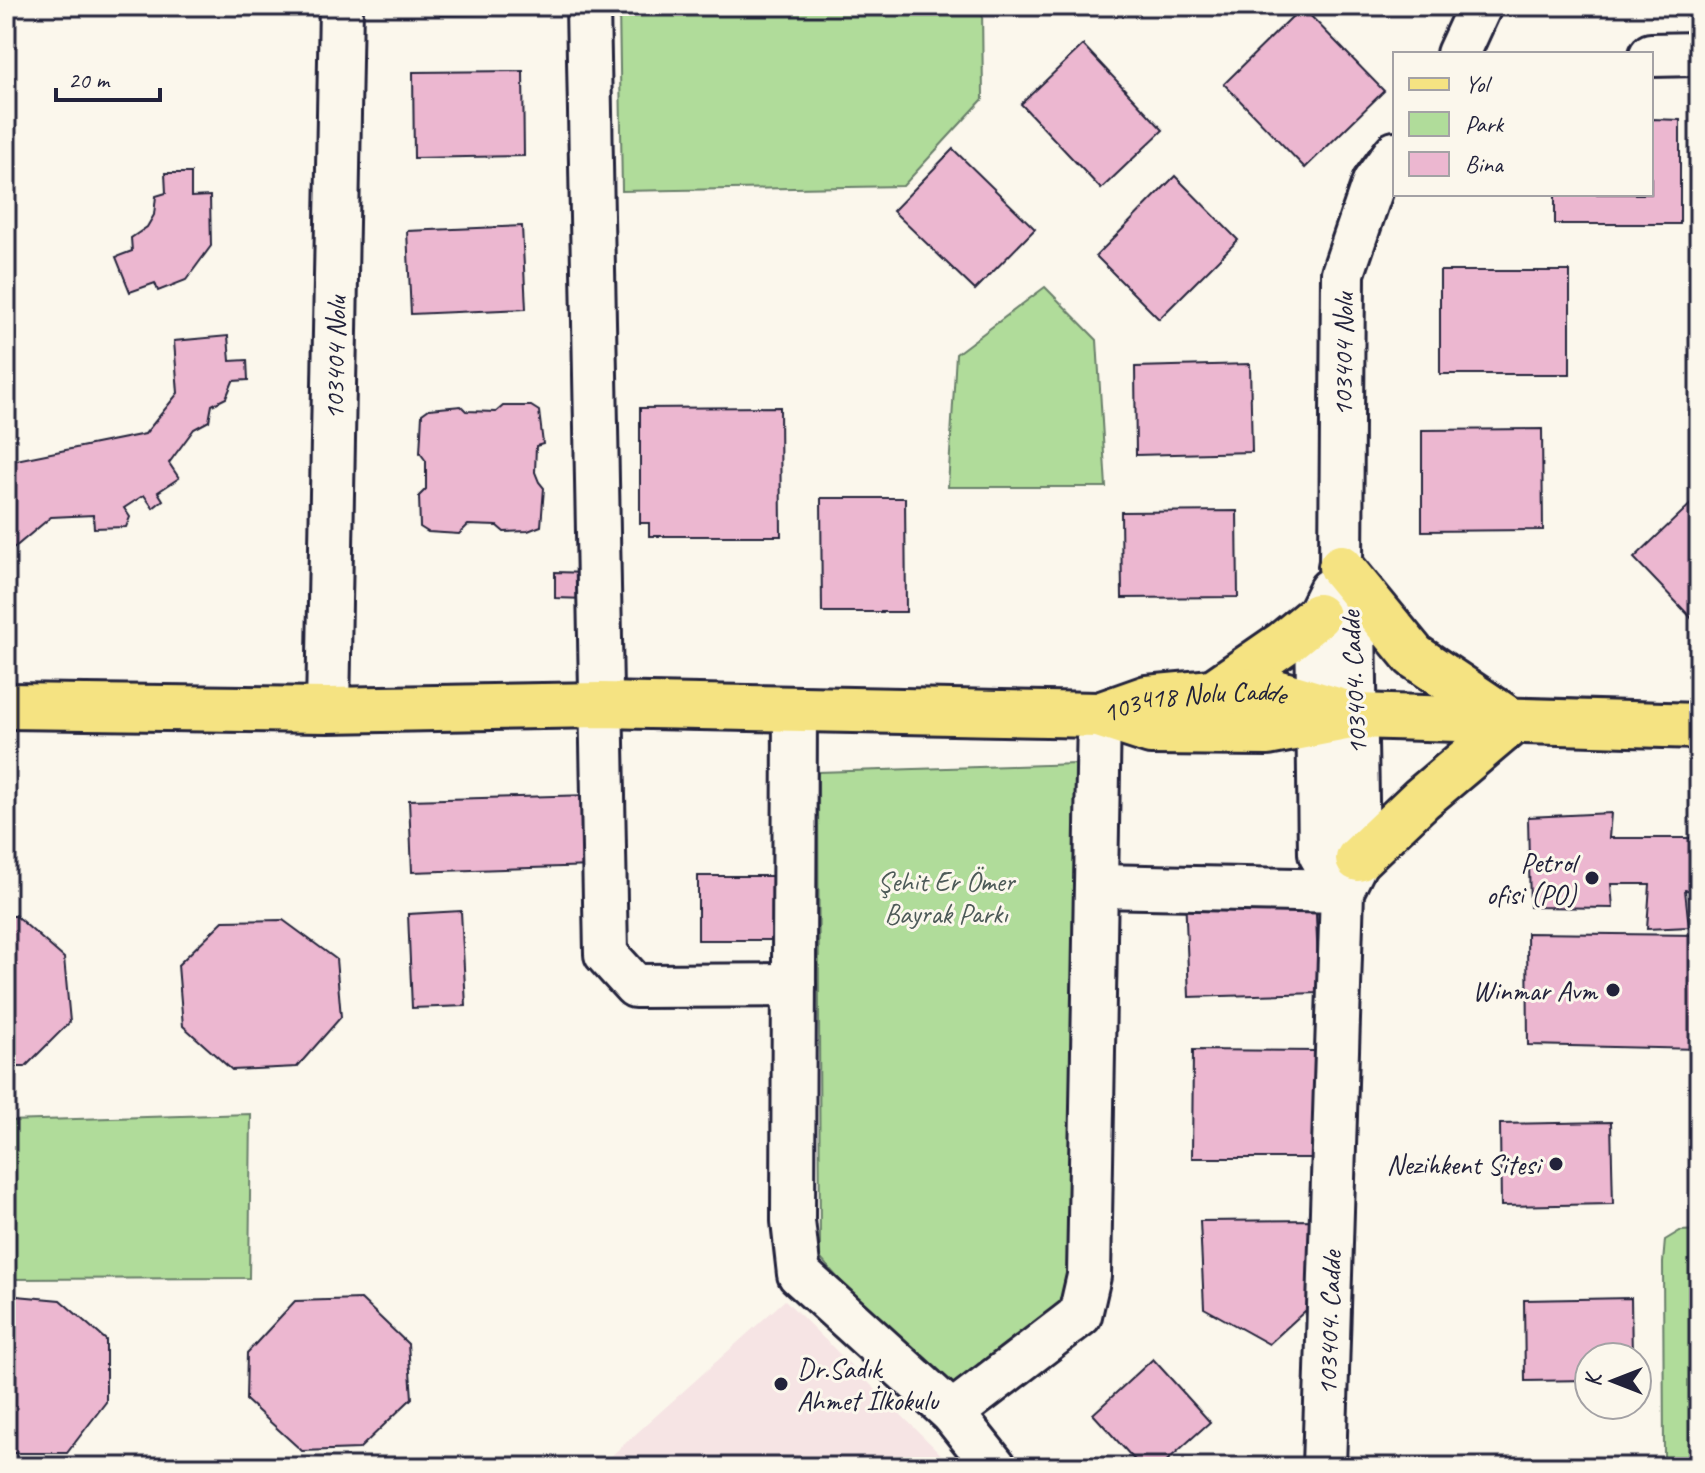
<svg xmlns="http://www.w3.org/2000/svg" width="1705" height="1473" font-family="Caveat,sans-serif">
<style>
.built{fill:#f6e4e4}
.green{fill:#b0dc9a;stroke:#697f6a;stroke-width:2}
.building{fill:#ecb7d0;stroke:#22223b;stroke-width:2}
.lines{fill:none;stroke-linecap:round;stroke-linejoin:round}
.minor-casing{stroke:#22223b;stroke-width:48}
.major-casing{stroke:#22223b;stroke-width:50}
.minor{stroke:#fbf7ec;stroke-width:42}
.major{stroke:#f5e382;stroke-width:44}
.poi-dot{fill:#22223b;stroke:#fbf7ec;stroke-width:3}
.labels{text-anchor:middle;stroke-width:6;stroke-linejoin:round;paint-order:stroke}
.street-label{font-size:28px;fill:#22223b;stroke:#fbf7ec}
.poi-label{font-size:28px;fill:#22223b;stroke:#fbf7ec;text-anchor:end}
.park-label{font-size:28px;fill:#4d5a58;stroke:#fbf7ec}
</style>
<rect width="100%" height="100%" fill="#fbf7ec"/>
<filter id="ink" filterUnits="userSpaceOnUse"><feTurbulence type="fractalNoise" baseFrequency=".0125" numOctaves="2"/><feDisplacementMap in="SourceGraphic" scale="16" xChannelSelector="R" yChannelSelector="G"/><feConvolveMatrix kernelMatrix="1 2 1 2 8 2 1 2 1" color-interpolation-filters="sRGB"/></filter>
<g filter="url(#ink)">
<!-- built -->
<path class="built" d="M785 1300 954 1467H599Z"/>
<!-- green -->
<g class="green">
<path d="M619 6H982L983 99 903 186 622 191Z"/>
<path d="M1045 287 1097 340 1106 487H948L956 354Z"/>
<path d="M1076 764 1069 1293 998 1357 948 1389 924 1374 820 1258 818 772Z"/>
<path d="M251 1114 249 1278 6 1279V1121Z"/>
<path d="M1699 1230V1467H1671L1664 1456 1663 1263 1665 1240 1680 1231Z"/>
</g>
<!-- building -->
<g class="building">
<path d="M439 6H556V12L440 15Z"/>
<path d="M1302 7 1384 91 1305 168 1224 84Z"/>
<path d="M1083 45 1163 130 1101 189 1021 104Z"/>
<path d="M523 71 524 156 414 158 413 72Z"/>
<path d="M1651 119 1680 120V224H1555V194H1651Z"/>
<path d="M953 149 1035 229 975 290 893 211Z"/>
<path d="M165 173H191V197L210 196 211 246 186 280 158 291 155 283 130 292 116 257 132 251 131 238 147 227 154 215 156 196 166 193Z"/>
<path d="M1175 176 1238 240 1159 319 1096 256Z"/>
<path d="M522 226 526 309 411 314 407 231Z"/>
<rect x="1440" y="271" width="130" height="103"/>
<path d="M228 336 230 361 247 360 248 380 233 381 226 398 212 405 209 421 194 429 169 463 179 478 158 492 163 500 153 508 144 495 124 508 130 517 126 527 94 528 93 515 51 517 14 548 6 538V462L145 434 178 393 174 341Z"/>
<path d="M1250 364 1252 452 1136 455 1135 367Z"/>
<path d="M461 406 466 411 496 412 503 406H531L539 411 543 444 536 446 535 472 539 482 544 488 541 526 528 531 504 532 497 526 468 525 459 534 428 532 420 527 419 496 426 489V461L420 453 422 414 429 409Z"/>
<path d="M780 407 781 536H649V523H640V408Z"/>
<path d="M1542 429 1543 530 1422 531V430Z"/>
<path d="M1699 496V626L1634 558Z"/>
<path d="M821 498H905L906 612H822Z"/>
<path d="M1237 511 1238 597 1122 598 1121 512Z"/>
<path d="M555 572 588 573 587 599 555 598Z"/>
<path d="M591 795 593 866 412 872 409 800Z"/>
<path d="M1611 813 1609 838H1699V891L1685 890 1689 927 1647 929 1650 884H1611L1613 908 1530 907 1528 817Z"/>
<rect x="698" y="876" width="80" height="64"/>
<path d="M1315 889 1319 993 1189 997 1185 893Z"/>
<path d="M461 911 466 1006 412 1008 408 914Z"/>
<path d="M6 916H16L64 958 70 1022 25 1067H6Z"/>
<path d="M283 920 336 959 341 1017 297 1067 232 1070 183 1026 178 965 223 921Z"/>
<path d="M1527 933 1699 935V1049L1528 1045Z"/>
<path d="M1193 1050 1316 1051 1315 1158H1192Z"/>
<path d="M1611 1122 1613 1204 1501 1206 1500 1124Z"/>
<path d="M1320 1220 1317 1300 1269 1344 1204 1308 1200 1221Z"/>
<path d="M6 1295 60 1300 106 1340V1402L67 1453H6Z"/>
<path d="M1631 1298 1632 1357H1589V1380L1525 1381 1524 1300Z"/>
<path d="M361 1299 408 1344 412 1398 359 1449 302 1451 246 1400 247 1353 295 1301Z"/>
<path d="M1153 1359 1210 1422 1160 1467H1141L1093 1414Z"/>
</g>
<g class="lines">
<defs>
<g id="minor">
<path d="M588 6 606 954 635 986 794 985"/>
<path d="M1458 54 1480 6"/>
<path d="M1651 55 1699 54"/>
<path d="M1330 590 1317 616 1320 854 1342 891"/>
<path d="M795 709 793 1221 799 1274 952 1413 995 1467"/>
<path id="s1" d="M328 710 341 6"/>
<path d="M1097 886 1342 891"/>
<path d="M952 1413 1080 1315 1089 1276 1099 715"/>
<path id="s2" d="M1324 1467 1342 891 1358 859 1354 624 1341 567 1343 273 1374 182 1395 153"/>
</g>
<g id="major">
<path d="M1341 567 1414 656 1512 722 1421 799 1358 859"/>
<path d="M1213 692 1284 643 1317 616"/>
<path d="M6 706 328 710 601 705 1099 715 1151 732 1268 733 1356 716 1699 726"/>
<path id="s3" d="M1099 715 1147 698 1213 692 1270 690 1350 714"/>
</g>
</defs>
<!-- minor casing -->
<use href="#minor" class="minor-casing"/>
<!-- major casing -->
<use href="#major" class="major-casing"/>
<!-- minor -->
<use href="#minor" class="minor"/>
<!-- major -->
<use href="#major" class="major"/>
</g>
</g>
<!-- markers -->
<g class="poi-dot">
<circle cx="1592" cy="878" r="8"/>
<circle cx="1613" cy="990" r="8"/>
<circle cx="1556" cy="1164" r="8"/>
<circle cx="781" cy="1384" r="8"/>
</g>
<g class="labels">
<!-- street labels -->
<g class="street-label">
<text dy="10" stroke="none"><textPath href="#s2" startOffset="1118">103404 Nolu</textPath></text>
<text dy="10" stroke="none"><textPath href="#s1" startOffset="352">103404 Nolu</textPath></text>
<text transform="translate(1353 683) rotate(-93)" y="10">103404. Cadde</text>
<text dy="10" stroke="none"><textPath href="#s3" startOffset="98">103418 Nolu Cadde</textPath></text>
<text dy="10" stroke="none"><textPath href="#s2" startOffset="144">103404. Cadde</textPath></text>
</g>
<!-- poi labels -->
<g class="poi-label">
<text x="1576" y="872">Petrol<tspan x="1576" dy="32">ofisi (PO)</tspan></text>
<text x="1597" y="1000">Winmar Avm</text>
<text x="1540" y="1174">Nezihkent Sitesi</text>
<text x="797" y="1378" text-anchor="start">Dr.Sadık<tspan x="797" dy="32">Ahmet İlkokulu</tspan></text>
</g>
<!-- park labels -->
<g class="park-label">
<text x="946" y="891">Şehit Er Ömer<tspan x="946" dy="32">Bayrak Parkı</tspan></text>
</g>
</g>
<!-- margin -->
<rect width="1705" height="1473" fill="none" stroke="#fbf7ec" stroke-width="32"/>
<rect x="16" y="16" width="1673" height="1441" fill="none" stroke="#22223b" stroke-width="3" filter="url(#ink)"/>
<!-- legend -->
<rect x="1393" y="52" width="260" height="144" fill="#fbf7ec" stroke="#a4a2a5" stroke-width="2"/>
<rect x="1409" y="78" width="40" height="12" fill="#f5e382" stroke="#a4a2a5" stroke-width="2"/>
<text x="1465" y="92" font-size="24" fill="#22223b">Yol</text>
<rect x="1409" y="112" width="40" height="24" fill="#b0dc9a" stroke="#a4a2a5" stroke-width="2"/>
<text x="1465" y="132" font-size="24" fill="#22223b">Park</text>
<rect x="1409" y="152" width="40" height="24" fill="#ecb7d0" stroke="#a4a2a5" stroke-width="2"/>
<text x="1465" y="172" font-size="24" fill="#22223b">Bina</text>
<!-- north arrow -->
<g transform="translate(1613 1381) rotate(270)"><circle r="38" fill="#fbf7ec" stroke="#a4a2a5" stroke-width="2"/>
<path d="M0-6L14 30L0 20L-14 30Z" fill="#22223b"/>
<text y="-12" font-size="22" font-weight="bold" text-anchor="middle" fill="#22223b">K</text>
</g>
<!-- scale -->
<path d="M56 88v12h104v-12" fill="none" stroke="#22223b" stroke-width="4"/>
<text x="68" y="88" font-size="24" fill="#22223b" stroke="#fbf7ec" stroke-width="6" paint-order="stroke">20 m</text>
</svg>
